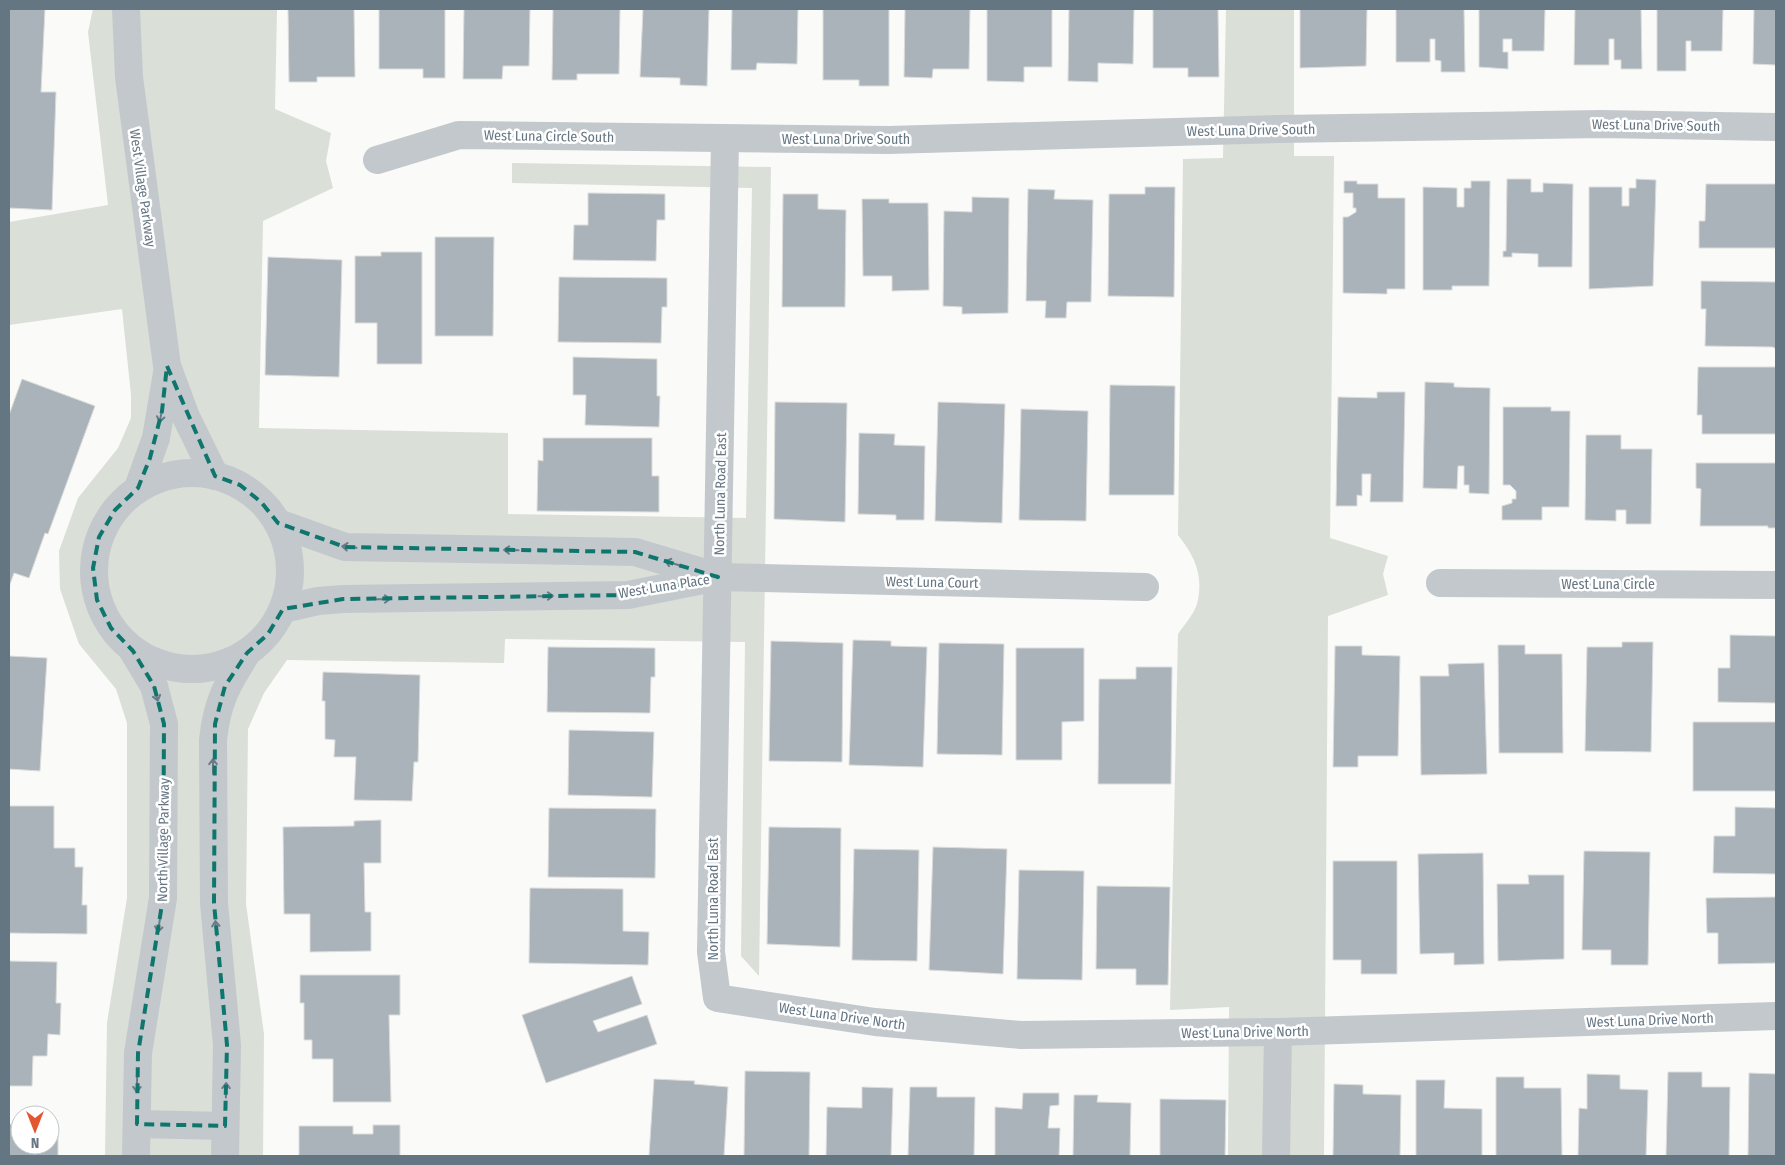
<svg xmlns="http://www.w3.org/2000/svg" width="1785" height="1165" font-family="'Fira Sans Condensed',sans-serif">
<style>
.green{fill:#dadfd7}
.building{fill:#aab3b9;stroke:#dcdcda}
.lines{fill:none;stroke-linecap:round;stroke-linejoin:round}
.street{stroke:#c3c8cc;stroke-width:28}
.oneway{stroke:#6a7a87}
.marked{fill:none;stroke:#0f766e;stroke-width:4;stroke-dasharray:10 6;stroke-linejoin:round}
.labels{text-anchor:middle;stroke-width:5;stroke-linejoin:round;paint-order:stroke}
.street-label{font-size:14px;fill:#657683;stroke:#fff}
</style>
<rect width="100%" height="100%" fill="#fafaf8"/>
<!-- green -->
<g class="green">
<path d="M93 9H277L275 109 331 133 326 161 333 188 263 221 259 428 508 433V514L746 518 752 188 512 183V163L771 167 759 976 741 956 745 642 505 639 504 663 287 660 264 693 248 729 246 904 264 1034 263 1156H105L107 1023 127 898V723L116 689 79 644 60 589 59 551 78 498 118 448 131 418V395L122 309 9 325V222L108 205 88 32Z"/>
<path d="M1226 9H1294V156H1334L1330 538 1388 556 1383 574 1388 595 1328 616 1324 1156H1228L1229 1007 1170 1010 1178 634C1184 625 1194 614 1197 604 1204 575 1195 557 1178 535L1183 159 1223 158Z"/>
</g>
<!-- building -->
<g class="building">
<path d="M9 9H45L41 92H56L52 210 9 208Z"/>
<path d="M288 9H354L355 77H317V82H289Z"/>
<path d="M379 9H445V78H423V69H379Z"/>
<path d="M464 9H530L529 66H503L502 79H463Z"/>
<path d="M553 9H620L619 74H577V80H552Z"/>
<path d="M643 9H709L707 86 680 85V78L640 77Z"/>
<path d="M732 9H798L797 64 757 63 756 70H731Z"/>
<path d="M823 9H889V86H859V80H823Z"/>
<path d="M905 9H970L969 69H933L932 78 904 77Z"/>
<path d="M987 9H1052V67H1024V82L987 81Z"/>
<path d="M1069 9H1134L1133 64 1098 63V82L1068 81Z"/>
<path d="M1153 9H1218L1219 77H1188V68H1153Z"/>
<path d="M1300 9H1367L1366 66 1300 68Z"/>
<path d="M1396 9H1464L1465 72H1441V61L1435 60V39H1430V62H1396Z"/>
<path d="M1479 9H1545L1544 51H1512V39H1503V52H1508V69L1479 67Z"/>
<path d="M1575 9H1641L1642 69H1621V60H1614V39H1609V65H1574Z"/>
<path d="M1657 9H1723L1722 51H1691V41H1686V71H1657Z"/>
<path d="M1754 9H1776V65L1753 64Z"/>
<path d="M1507 179H1531V192H1543V183L1573 184 1572 267H1538V254L1512 253V257H1503V251H1506Z"/>
<path d="M1636 179 1656 180 1653 286 1589 289V187H1622V206H1629V188H1636Z"/>
<path d="M1344 181H1357V184H1378V198H1405V289H1387V294L1343 293V217H1348L1356 212V208H1353V193H1344Z"/>
<path d="M1471 181H1490L1489 286H1452V290H1423V187L1457 188V207H1464V188H1471Z"/>
<path d="M1706 184H1776V248H1699V221H1705Z"/>
<path d="M1145 187H1175L1174 297 1108 296 1109 194H1145Z"/>
<path d="M1028 189 1055 190 1054 199 1093 200 1091 302H1067L1066 318H1045L1046 301H1026Z"/>
<path d="M588 193 665 194V220H657L656 261 573 260 574 225H588Z"/>
<path d="M783 194H818V209L846 210 845 307H782Z"/>
<path d="M972 197 1009 198 1008 313 962 314V307L943 306 944 211 972 212Z"/>
<path d="M862 199H889V203H928L929 290 892 291V276H863Z"/>
<path d="M435 237H494L493 336H435Z"/>
<path d="M381 252H422V364H377V323H355V256H381Z"/>
<path d="M268 257 342 260 339 377 265 375Z"/>
<path d="M559 277 667 278V307H662L661 343 558 342Z"/>
<path d="M1701 281 1776 282V349L1773 347 1705 346 1706 309H1701Z"/>
<path d="M573 357 657 359V396H660L659 427 585 425 586 395H573Z"/>
<path d="M1698 367H1776V434H1702V415H1697Z"/>
<path d="M22 379 95 406 48 534 45 533 29 578 14 573 9 587V415Z"/>
<path d="M1425 382 1454 383V387L1490 388 1489 494 1469 493V485H1464V466H1458L1457 489 1423 488Z"/>
<path d="M1110 385 1175 386 1174 495H1109Z"/>
<path d="M1377 392H1405L1403 502H1370L1371 474H1362V496L1357 495V506H1336L1338 397 1377 398Z"/>
<path d="M775 402 847 403 845 522 774 519Z"/>
<path d="M938 402 1005 404 1002 523 935 521Z"/>
<path d="M1503 407H1551V411H1570L1569 507H1542V520H1502V506L1512 503V499H1516V491L1510 485H1503Z"/>
<path d="M1021 409 1088 411 1086 521 1019 520Z"/>
<path d="M859 433 895 434 894 445 925 446 924 520H896V515L858 514Z"/>
<path d="M1586 435H1621V449H1652L1651 524H1626V510H1616V521L1585 520Z"/>
<path d="M543 438H652V476H659V512L537 511 538 460 543 461Z"/>
<path d="M1696 463H1776V528H1768V526H1700L1701 489 1696 488Z"/>
<path d="M1730 635 1776 636V703L1718 702V668H1730Z"/>
<path d="M853 640 891 641V646L927 647 923 767 849 765Z"/>
<path d="M771 641 843 643 842 762 769 761Z"/>
<path d="M1622 642H1653L1651 752 1585 751 1587 647H1622Z"/>
<path d="M939 643 1004 644 1002 755 937 754Z"/>
<path d="M1498 645H1525V654H1562L1563 753H1499Z"/>
<path d="M1335 646H1362V655L1400 656 1398 756H1358V767H1333Z"/>
<path d="M548 647 655 648V677H651L650 713 547 712Z"/>
<path d="M1016 648H1084V721L1062 722V760H1016Z"/>
<path d="M9 656 47 658 40 771 9 769Z"/>
<path d="M1484 663 1487 774 1421 775 1420 676H1449L1448 664Z"/>
<path d="M1136 667H1172L1171 784H1098L1099 679H1136Z"/>
<path d="M323 672 420 675 418 762H414L412 801 354 800 356 757H334L335 740 325 739V701H322Z"/>
<rect x="1693" y="722" width="83" height="69"/>
<path d="M569 730 654 732 652 797 568 795Z"/>
<path d="M9 806H54V848H75V867H83L82 905H87V934L9 933Z"/>
<path d="M1735 807 1776 808V874L1713 873 1714 836H1735Z"/>
<path d="M549 808 656 809 655 878 548 877Z"/>
<path d="M381 820V863H364L365 912H371V951L310 952V914H284L283 827 354 826V821Z"/>
<path d="M769 827 841 828 840 947 767 944Z"/>
<path d="M933 847 1007 849 1003 974 929 970Z"/>
<path d="M854 849 919 850 917 961 852 960Z"/>
<path d="M1584 851 1650 852 1648 965H1611V950H1582Z"/>
<path d="M1483 853 1484 964 1454 965V953L1420 954 1418 854Z"/>
<path d="M1333 861H1397V974H1361V960H1333Z"/>
<path d="M1019 870 1084 871 1082 980 1017 979Z"/>
<path d="M1528 875H1564V959L1498 961 1497 884H1529Z"/>
<path d="M1097 886 1170 887 1168 985H1136V969H1096Z"/>
<path d="M530 888 623 889V931L649 932 648 965 529 963Z"/>
<path d="M1776 897V963L1718 964V933H1707L1706 898Z"/>
<path d="M9 961 57 962 56 1003H61L60 1035 48 1034 47 1056H33L32 1086H9Z"/>
<path d="M300 975H400V1015H389L391 1102H333V1059H312V1040H304V1003H300Z"/>
<path d="M632 976 642 1004 593 1021 598 1032 647 1015 657 1044 546 1083 522 1015Z"/>
<path d="M745 1071 810 1072 809 1156H744Z"/>
<path d="M1668 1072H1702V1087H1730L1729 1156H1666Z"/>
<path d="M1749 1073 1776 1074V1156H1748Z"/>
<path d="M1587 1074 1620 1075V1089L1648 1090 1646 1156H1578L1579 1108 1587 1109Z"/>
<path d="M1496 1077H1524V1088H1561L1562 1156H1496Z"/>
<path d="M654 1079 695 1081 694 1084 728 1087 724 1156H649Z"/>
<path d="M1416 1080H1445L1444 1108 1482 1109V1156H1416Z"/>
<path d="M1334 1084 1363 1085V1094L1401 1095 1400 1156H1333Z"/>
<path d="M862 1087 893 1088 891 1156H826L827 1107 862 1108Z"/>
<path d="M910 1087H937V1097H975L974 1156H908Z"/>
<path d="M1023 1093H1059V1105L1050 1106 1048 1128H1060L1059 1156H995V1107L1022 1109Z"/>
<path d="M1074 1095H1098L1097 1102 1131 1103 1130 1156H1073Z"/>
<path d="M1160 1099 1226 1100 1225 1156H1160Z"/>
<path d="M9 1124 20 1125V1145H50V1125H58V1156H9Z"/>
<path d="M373 1125H400V1156H299V1126H353V1134H373Z"/>
</g>
<g class="lines">
<!-- street -->
<g class="street">
<path d="M126 9 129 77 167 366 186 417 215 476"/>
<path d="M725 139 711 952 717 998 875 1022 1021 1035 1278 1032 1776 1016"/>
<path d="M377 160 459 135 889 140 1278 129 1601 124 1776 127"/>
<circle cx="192" cy="571" r="98"/>
<path d="M138 488 156 438 167 373"/>
<path d="M278 523 345 547 635 552 715 576"/>
<path d="M1440 583 1776 585"/>
<path d="M283 609 318 601 343 599 628 595 718 577 1145 587"/>
<path d="M133 651 154 686 164 724 163 898 138 1053 136 1156"/>
<path d="M137 1124 225 1126"/>
<path d="M225 1156 227 1045 214 903 213 740C217 702 227 684 247 653"/>
<path d="M1276 1156 1278 1032"/>
</g>
</g>
<!-- one-way arrows -->
<defs><path id="oneway-shaft" d="M-6 0H5M1.5-3L5.5 0L1.5 3" fill="none" stroke-width="1.6" stroke-linecap="round" stroke-linejoin="round" transform="scale(1.25)"/></defs>
<g class="oneway">
<use href="#oneway-shaft" transform="translate(161 415) rotate(100)"/>
<use href="#oneway-shaft" transform="translate(349 547) rotate(-174)"/>
<use href="#oneway-shaft" transform="translate(511 550) rotate(-179)"/>
<use href="#oneway-shaft" transform="translate(672 563) rotate(-163)"/>
<use href="#oneway-shaft" transform="translate(546 596) rotate(-1)"/>
<use href="#oneway-shaft" transform="translate(383 599) rotate(-1)"/>
<use href="#oneway-shaft" transform="translate(156 694) rotate(75)"/>
<use href="#oneway-shaft" transform="translate(213 766) rotate(-90)"/>
<use href="#oneway-shaft" transform="translate(159 925) rotate(99)"/>
<use href="#oneway-shaft" transform="translate(216 928) rotate(-95)"/>
<use href="#oneway-shaft" transform="translate(137 1085) rotate(91)"/>
<use href="#oneway-shaft" transform="translate(226 1090) rotate(-89)"/>
</g>
<!-- marked area -->
<path class="marked" d="M167 366 215 476 240 485 261 502 278 523 345 547 635 552 718 577 628 595 343 599 283 609 268 634 247 653 225 686 215 724 214 903 227 1045 225 1126 137 1124 138 1053 163 898 164 724 154 686 133 651 111 628 97 600 93 568 99 537 115 510 138 488 150 458 162 411Z"/>
<g class="labels">
<!-- street labels -->
<g class="street-label">
<text transform="translate(1656 125) rotate(1)" y="5">West Luna Drive South</text>
<text transform="translate(1251 130) rotate(-1)" y="5">West Luna Drive South</text>
<text transform="translate(549 136) rotate(1)" y="5">West Luna Circle South</text>
<text x="846" y="144">West Luna Drive South</text>
<text transform="translate(143 188) rotate(82)" y="5">West Village Parkway</text>
<text transform="translate(720 494) rotate(-89)" y="5">North Luna Road East</text>
<text transform="translate(932 582) rotate(1)" y="5">West Luna Court</text>
<text x="1608" y="589">West Luna Circle</text>
<text transform="translate(664 586) rotate(-9)" y="5">West Luna Place</text>
<text transform="translate(163 840) rotate(-89)" y="5">North Village Parkway</text>
<text transform="translate(713 899) rotate(-90)" y="5">North Luna Road East</text>
<text transform="translate(842 1016) rotate(8)" y="5">West Luna Drive North</text>
<text transform="translate(1650 1020) rotate(-2)" y="5">West Luna Drive North</text>
<text transform="translate(1245 1032) rotate(-1)" y="5">West Luna Drive North</text>
</g>
</g>
<!-- border -->
<rect width="1785" height="1165" fill="none" stroke="#657683" stroke-width="20"/>
<!-- north arrow -->
<g transform="translate(35 1130) rotate(180)"><circle r="24" fill="#ffffff" stroke="#c1c8cd"/>
<path d="M0-4L9 19L0 12L-9 19Z" fill="#e4572e"/>
<text y="-8" font-size="14" font-weight="bold" text-anchor="middle" fill="#657683">N</text>
</g>
</svg>
